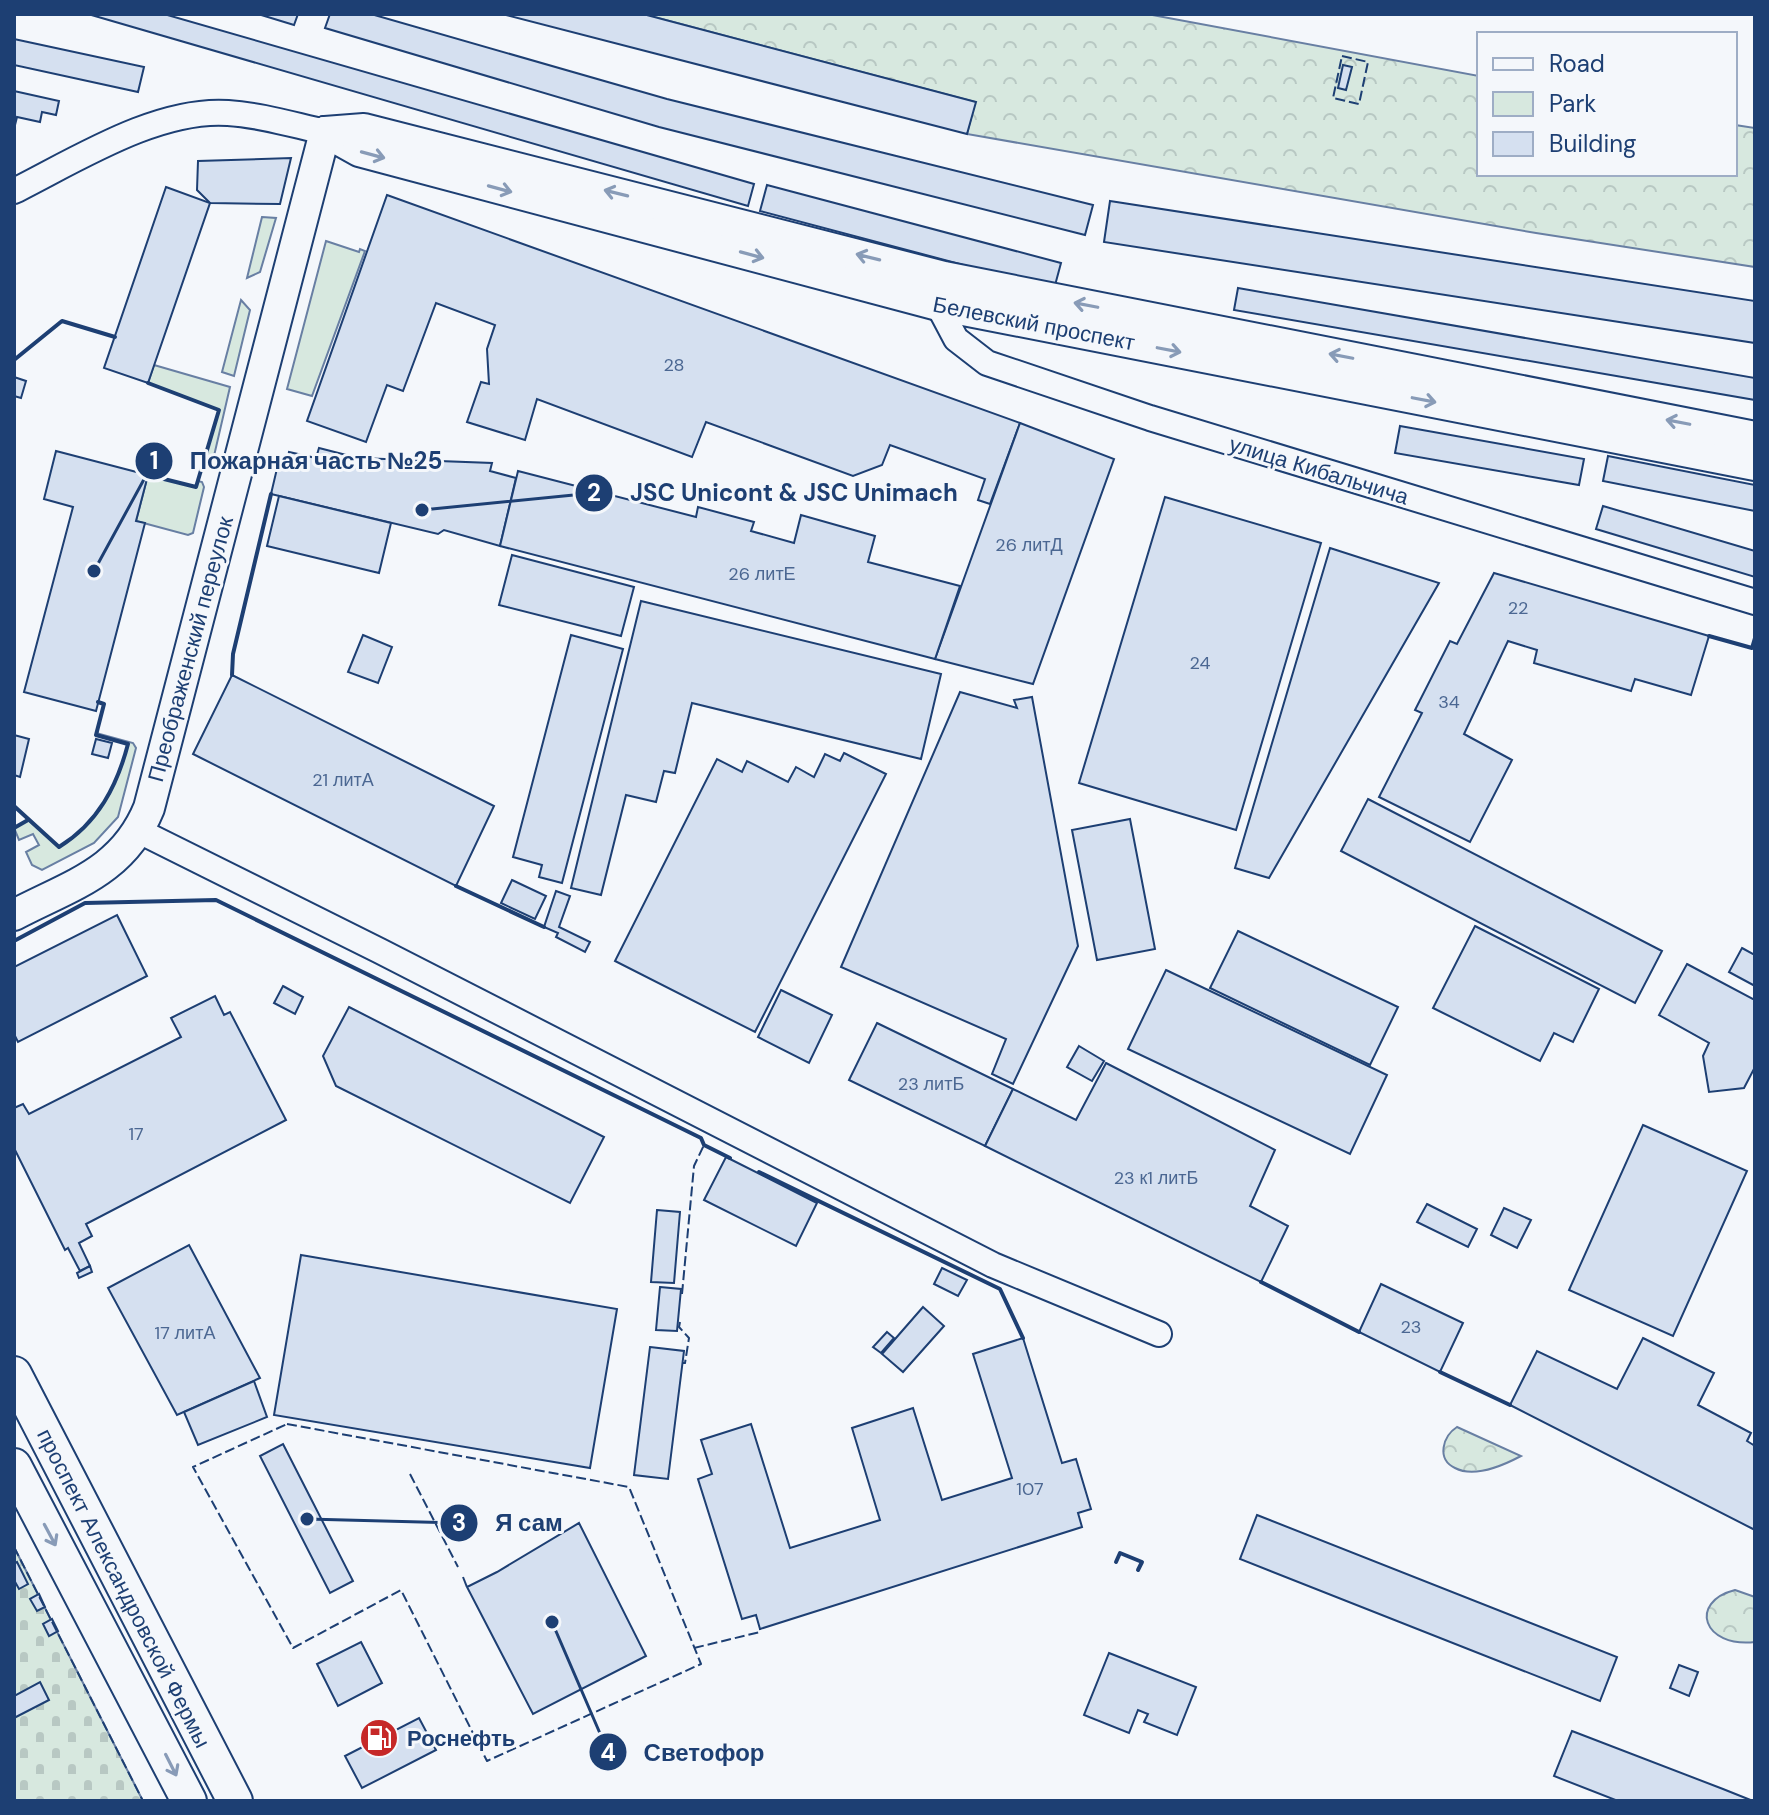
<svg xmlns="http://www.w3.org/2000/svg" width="1769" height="1815" font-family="'DM Sans',sans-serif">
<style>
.green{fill:#d7e8df;stroke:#687fa3;stroke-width:2}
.forest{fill:url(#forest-crowns);stroke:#687fa3;stroke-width:2}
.cemetery{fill:url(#cemetery-stones);stroke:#687fa3;stroke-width:2}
.building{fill:#d5e0f0;stroke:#1d3f73;stroke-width:2}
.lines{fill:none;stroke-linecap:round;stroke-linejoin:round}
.minor-casing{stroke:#1d3f73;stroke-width:28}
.tertiary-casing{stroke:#1d3f73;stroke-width:34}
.secondary-casing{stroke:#1d3f73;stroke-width:38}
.minor{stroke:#f4f7fb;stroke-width:24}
.tertiary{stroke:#f4f7fb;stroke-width:30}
.secondary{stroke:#f4f7fb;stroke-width:34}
.fence{stroke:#1d3f73;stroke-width:2;stroke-dasharray:10 4;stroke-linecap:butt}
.wall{stroke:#1d3f73;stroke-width:4}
.oneway{stroke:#889bb7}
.labels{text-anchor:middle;stroke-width:6;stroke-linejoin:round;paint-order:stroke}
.number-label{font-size:18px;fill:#4b6792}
.street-label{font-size:22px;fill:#1d3f73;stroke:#f4f7fb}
.poi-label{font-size:22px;font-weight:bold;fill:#1d3f73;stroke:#f4f7fb;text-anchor:start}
.leader{fill:none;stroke:#1d3f73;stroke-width:3}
.callout-dot{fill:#1d3f73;stroke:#f4f7fb;stroke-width:3}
.mark-label{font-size:24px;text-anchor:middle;font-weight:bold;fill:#fff}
.callout-label{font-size:24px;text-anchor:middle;font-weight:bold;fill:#1d3f73;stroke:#f4f7fb;stroke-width:6;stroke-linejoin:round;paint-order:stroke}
</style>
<defs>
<pattern id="forest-crowns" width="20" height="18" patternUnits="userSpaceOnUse" patternTransform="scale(2)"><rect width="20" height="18" fill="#d7e8df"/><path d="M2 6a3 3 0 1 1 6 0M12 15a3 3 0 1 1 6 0" fill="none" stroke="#b8c8c3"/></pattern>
<pattern id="cemetery-stones" width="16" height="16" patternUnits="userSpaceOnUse" patternTransform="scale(2)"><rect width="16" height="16" fill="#d7e8df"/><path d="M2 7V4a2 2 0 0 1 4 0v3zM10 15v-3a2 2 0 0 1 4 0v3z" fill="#b8c8c3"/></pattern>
</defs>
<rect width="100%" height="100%" fill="#f4f7fb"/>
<!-- green -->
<g class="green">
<path d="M262 217 276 218 260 272 247 278Z"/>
<path d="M326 241 359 252 360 249 365 251 312 396 287 389Z"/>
<path d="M241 300 250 310 234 376 222 372Z"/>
<path d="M154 365 230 387 214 456 207 461 204 460 219 410 148 383Z"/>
<path d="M148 475 196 487 198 481 202 482 204 487 193 533 188 535 136 521Z"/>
<path d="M96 733 133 743 136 748 118 817 94 843 42 870 32 865 26 852 39 845 33 834 19 840 14 828 28 820 60 847C98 823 118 786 128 744Z"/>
</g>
<!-- forest -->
<g class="forest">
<path d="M643 14H1147L1479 76V174H1735V125L1755 128V267L1536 233 967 134 975 102Z"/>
<path d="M1457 1427 1521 1456C1504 1465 1474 1478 1455 1468 1436 1459 1443 1436 1457 1427Z"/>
<path d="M1735 1590 1755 1597V1642C1703 1648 1688 1602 1735 1590Z"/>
</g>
<!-- cemetery -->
<path class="cemetery" d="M14 1547 143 1801H14Z"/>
<!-- building -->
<g class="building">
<path d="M88 14H164L754 184 748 206Z"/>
<path d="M258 14H298L294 25Z"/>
<path d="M330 14H371L667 99 1093 205 1085 235 659 127 325 28Z"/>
<path d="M502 14H643L976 102 967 134Z"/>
<path d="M14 39 144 67 138 92 14 65Z"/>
<path d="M1343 65 1352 67 1346 90 1338 88Z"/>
<path d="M14 91 59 101 56 115 42 112 40 122 17 117 14 129Z"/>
<path d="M291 158 280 204 210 203 197 190 198 161Z"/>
<path d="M767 185 1061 263 1054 289 760 211Z"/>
<path d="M166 187 210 203 148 383 104 368Z"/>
<path d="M387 195 1020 423 990 504 978 500 985 479 890 445 882 465 853 476 706 422 692 457 537 399 525 440 467 422 481 382 489 384 487 349 495 325 436 303 403 391 387 385 366 442 307 421Z"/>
<path d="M1110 201 1755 301V343L1104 242Z"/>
<path d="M1238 288 1755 378V400L1234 310Z"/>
<path d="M14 377 26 381 21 398 14 396Z"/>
<path d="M1020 423 1114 459 1033 684 935 659Z"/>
<path d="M1400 426 1584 459 1579 485 1395 453Z"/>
<path d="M319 448 358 458 492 463 490 471 516 478 500 546 444 530 438 534 271 494 279 460 287 461 289 452 316 458Z"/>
<path d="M56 451 148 475 136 521 145 523 96 711 24 692 73 507 44 499Z"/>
<path d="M1608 456 1755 485V511L1603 481Z"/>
<path d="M518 471 696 517 698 507 754 522 751 531 794 543 801 515 875 536 868 562 960 586 935 659 500 546Z"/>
<path d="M279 496 391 523 379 573 267 546Z"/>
<path d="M1165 497 1321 543 1236 830 1079 783Z"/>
<path d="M1603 506 1755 551V577L1596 529Z"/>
<path d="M1330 548 1439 583 1269 878 1235 868Z"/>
<path d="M512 555 634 587 621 636 499 605Z"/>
<path d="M1494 573 1709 636 1691 695 1635 679 1631 691 1534 663 1537 650 1508 641 1464 734 1512 760 1470 842 1379 797 1422 713 1415 710 1450 641 1457 644Z"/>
<path d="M641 601 941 674 921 759 692 703 675 773 664 771 656 802 626 795 601 895 571 888Z"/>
<path d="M363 635 392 647 378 683 348 672Z"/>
<path d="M571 635 623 649 562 883 539 877 542 865 513 857Z"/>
<path d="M232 675 494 806 456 886 193 754Z"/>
<path d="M960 692 1017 708 1014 700 1032 697 1078 946 1013 1084 992 1074 1006 1039 841 967Z"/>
<path d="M14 735 29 739 20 777 14 775Z"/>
<path d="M96 739 112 743 108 758 92 754Z"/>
<path d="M844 753 886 774 755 1032 615 961 717 759 742 772 747 761 788 782 796 767 814 777 825 754 840 761Z"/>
<path d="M1368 799 1662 951 1635 1003 1341 851Z"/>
<path d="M1130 819 1155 949 1097 960 1072 830Z"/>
<path d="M512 880 546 896 535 919 501 903Z"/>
<path d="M556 891 570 896 559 927 590 942 585 952 556 937 558 933 544 927Z"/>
<path d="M117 915 147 976 18 1042 14 1034V967Z"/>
<path d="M1475 926 1599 989 1573 1042 1554 1033 1540 1061 1433 1008Z"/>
<path d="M1238 931 1398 1007 1370 1065 1210 988Z"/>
<path d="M1742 948 1755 955V986L1729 972Z"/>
<path d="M1687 964 1755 1000V1067L1744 1088 1709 1092 1703 1056 1709 1043 1659 1015Z"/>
<path d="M1166 970 1387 1075 1350 1154 1128 1049Z"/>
<path d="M283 986 303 997 295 1014 274 1003Z"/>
<path d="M781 990 832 1015 809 1063 758 1037Z"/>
<path d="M215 996 224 1015 230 1012 286 1120 86 1224 92 1236 79 1243 90 1266 80 1271 68 1248 65 1250 14 1148V1108L23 1104 29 1114 181 1037 171 1018Z"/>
<path d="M349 1007 604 1137 570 1203 336 1086 323 1056Z"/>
<path d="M877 1023 1013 1089 985 1146 849 1080Z"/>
<path d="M1079 1046 1104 1061 1092 1081 1067 1067Z"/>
<path d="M1106 1063 1275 1150 1250 1206 1288 1226 1261 1282 985 1146 1013 1089 1076 1120Z"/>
<path d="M1643 1125 1747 1171 1673 1336 1569 1290Z"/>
<path d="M726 1157 817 1203 796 1246 704 1200Z"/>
<path d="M1427 1204 1477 1229 1468 1247 1417 1222Z"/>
<path d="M1504 1208 1531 1220 1517 1248 1491 1235Z"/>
<path d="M657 1210 680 1212 674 1283 651 1282Z"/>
<path d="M189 1245 260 1378 177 1415 108 1288Z"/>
<path d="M301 1255 617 1309 590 1468 274 1415Z"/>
<path d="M90 1266 92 1272 79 1278 77 1273Z"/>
<path d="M942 1268 967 1280 958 1296 934 1284Z"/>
<path d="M1381 1284 1463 1323 1440 1372 1359 1332Z"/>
<path d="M660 1287 681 1289 677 1331 656 1330Z"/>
<path d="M923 1307 944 1326 903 1372 882 1354Z"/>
<path d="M887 1332 894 1338 881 1353 873 1347Z"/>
<path d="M1023 1338 1062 1463 1076 1459 1091 1509 1078 1513 1082 1527 760 1629 756 1615 742 1619 698 1479 712 1474 701 1440 751 1424 790 1548 880 1520 852 1428 913 1408 942 1500 1012 1478 973 1354Z"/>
<path d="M1643 1338 1714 1373 1698 1405 1751 1433 1747 1441 1755 1446V1530L1510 1405 1537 1351 1617 1389Z"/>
<path d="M650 1347 684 1351 668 1479 634 1475Z"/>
<path d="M254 1381 267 1417 198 1445 184 1412Z"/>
<path d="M283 1444 353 1581 330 1593 260 1456Z"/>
<path d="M1257 1515 1617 1657 1600 1701 1240 1559Z"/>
<path d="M579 1523 646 1656 533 1714 467 1587 497 1572Z"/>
<path d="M17 1562 28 1584 19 1589 14 1580V1564Z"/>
<path d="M39 1594 45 1607 37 1611 30 1599Z"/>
<path d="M52 1619 58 1631 49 1636 43 1624Z"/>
<path d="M361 1642 382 1683 338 1706 317 1664Z"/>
<path d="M1109 1653 1196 1687 1177 1735 1144 1722 1148 1714 1138 1710 1129 1733 1084 1715Z"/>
<path d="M1679 1665 1698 1672 1689 1696 1670 1688Z"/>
<path d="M40 1682 49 1700 14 1718V1696Z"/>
<path d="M419 1718 436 1750 362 1788 345 1756Z"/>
<path d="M1572 1731 1723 1789 1753 1801H1618L1554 1776Z"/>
</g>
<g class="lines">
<defs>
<g id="minor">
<path d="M14 191C76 160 157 108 228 113 261 115 293 125 325 132"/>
<path d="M940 293 938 305 956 339 987 363 1150 418 1755 602"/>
<path d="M139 831 380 951 993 1265 1159 1334"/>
</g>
<g id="tertiary">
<path d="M325 132 359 151 938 305 1755 465"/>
<path d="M325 132 364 129 944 277 1755 437"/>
<path d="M14 915C71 885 123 872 149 808L325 132"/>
</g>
<g id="secondary">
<path d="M14 1374 235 1801"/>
<path d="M14 1466 189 1801"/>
</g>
</defs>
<!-- minor casing -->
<use href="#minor" class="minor-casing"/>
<!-- tertiary casing -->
<use href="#tertiary" class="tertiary-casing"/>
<!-- secondary casing -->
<use href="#secondary" class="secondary-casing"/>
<!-- minor -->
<use href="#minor" class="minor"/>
<!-- tertiary -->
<use href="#tertiary" class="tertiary"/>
<!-- secondary -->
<use href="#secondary" class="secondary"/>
<!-- fence -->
<g class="fence">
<path d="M1342 56 1368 62 1359 104 1333 98Z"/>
<path d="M682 1294 694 1166 704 1145"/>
<path d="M680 1322 679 1327 689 1338 685 1363H683"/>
<path d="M287 1424 629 1487 701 1664 487 1761 401 1590 293 1648 193 1467Z"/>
<path d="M410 1474 458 1567"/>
<path d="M14 1547 143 1801"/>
<path d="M463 1577 467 1587"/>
<path d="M694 1648 760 1632V1629"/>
</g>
<!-- wall -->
<g class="wall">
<path d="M14 360 62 321 115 337"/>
<path d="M148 383 219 410 196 487 148 475"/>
<path d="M1709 636 1752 648 1755 638"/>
<path d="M232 675 233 654 271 494"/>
<path d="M14 806 59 847C98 823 117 786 128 744L96 735 104 704 98 702"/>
<path d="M14 828 28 820"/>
<path d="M456 886 544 927"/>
<path d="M14 941 85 903 216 900 701 1138 704 1145 730 1158"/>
<path d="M759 1172 1000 1289 1023 1338"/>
<path d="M1261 1282 1359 1332"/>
<path d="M1440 1372 1510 1405"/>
<path d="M1116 1562 1120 1553 1142 1562 1138 1570"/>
</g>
</g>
<!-- one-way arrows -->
<defs><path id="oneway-shaft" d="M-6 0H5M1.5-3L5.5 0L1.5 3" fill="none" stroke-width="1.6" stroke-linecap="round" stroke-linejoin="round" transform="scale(2)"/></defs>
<g class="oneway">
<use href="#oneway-shaft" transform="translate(373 155) rotate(15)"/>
<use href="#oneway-shaft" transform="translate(500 189) rotate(15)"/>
<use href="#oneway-shaft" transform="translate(616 193) rotate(-166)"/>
<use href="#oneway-shaft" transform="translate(752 255) rotate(15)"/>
<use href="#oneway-shaft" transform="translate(868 257) rotate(-166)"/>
<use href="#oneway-shaft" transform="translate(1086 305) rotate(-169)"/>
<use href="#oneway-shaft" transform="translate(1169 350) rotate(11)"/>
<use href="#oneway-shaft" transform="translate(1341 356) rotate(-169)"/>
<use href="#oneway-shaft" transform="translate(1424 400) rotate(11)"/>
<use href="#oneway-shaft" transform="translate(1678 422) rotate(-169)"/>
<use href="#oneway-shaft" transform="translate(50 1535) rotate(62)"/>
<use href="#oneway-shaft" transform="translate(171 1765) rotate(63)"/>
</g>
<!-- icons -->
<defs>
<symbol id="fuel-disc" viewBox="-11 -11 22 22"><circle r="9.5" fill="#c62828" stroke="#f4f7fb"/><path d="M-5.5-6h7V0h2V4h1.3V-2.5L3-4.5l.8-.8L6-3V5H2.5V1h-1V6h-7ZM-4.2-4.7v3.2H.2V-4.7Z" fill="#fff"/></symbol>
</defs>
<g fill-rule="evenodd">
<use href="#fuel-disc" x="357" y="1716" width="44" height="44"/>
</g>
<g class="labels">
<!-- number labels -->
<g class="number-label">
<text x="674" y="371">28</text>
<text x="1029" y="551">26 литД</text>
<text x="762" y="580">26 литЕ</text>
<text x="1518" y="614">22</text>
<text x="1200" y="669">24</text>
<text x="1449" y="708">34</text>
<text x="343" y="786">21 литА</text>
<text x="931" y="1090">23 литБ</text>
<text x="136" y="1140">17</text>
<text x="1156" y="1184">23 к1 литБ</text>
<text x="1411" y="1333">23</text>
<text x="185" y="1339">17 литА</text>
<text x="1030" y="1495">107</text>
</g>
<!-- street labels -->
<g class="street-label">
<text transform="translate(1034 323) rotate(11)" y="8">Белевский проспект</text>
<text transform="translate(1319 470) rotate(17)" y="8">улица Кибальчича</text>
<text transform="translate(190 649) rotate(-75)" y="8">Преображенский переулок</text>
<text transform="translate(124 1588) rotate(63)" y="8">проспект Александровской Фермы</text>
</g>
<!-- poi labels -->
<g class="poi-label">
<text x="407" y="1746">Роснефть</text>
</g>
</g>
<!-- callouts -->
<path class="leader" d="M94 571L154 461M422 510L594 493M307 1519L459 1523M552 1622L608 1752"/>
<g class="callout-dot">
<circle cx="94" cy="571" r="8"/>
<circle cx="422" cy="510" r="8"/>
<circle cx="307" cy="1519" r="8"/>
<circle cx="552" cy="1622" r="8"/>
<circle cx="154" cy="461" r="20"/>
<circle cx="594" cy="493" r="20"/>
<circle cx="459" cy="1523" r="20"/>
<circle cx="608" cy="1752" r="20"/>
</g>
<g class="mark-label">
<text x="154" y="469">1</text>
<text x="594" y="501">2</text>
<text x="459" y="1531">3</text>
<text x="608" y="1761">4</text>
</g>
<g class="callout-label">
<text x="316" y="469">Пожарная часть №25</text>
<text x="794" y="501">JSC Unicont &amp; JSC Unimach</text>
<text x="529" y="1531">Я сам</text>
<text x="704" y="1761">Светофор</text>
</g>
<!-- border -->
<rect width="1769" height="1815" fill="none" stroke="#1d3f73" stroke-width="32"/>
<!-- legend -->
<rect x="1477" y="32" width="260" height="144" fill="#f4f7fb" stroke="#9eadc5" stroke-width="2"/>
<rect x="1493" y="58" width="40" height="12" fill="#f4f7fb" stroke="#9eadc5" stroke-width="2"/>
<text x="1549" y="72" font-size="24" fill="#1d3f73">Road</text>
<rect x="1493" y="92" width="40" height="24" fill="#d7e8df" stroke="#9eadc5" stroke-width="2"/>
<text x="1549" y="112" font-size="24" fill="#1d3f73">Park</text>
<rect x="1493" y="132" width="40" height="24" fill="#d5e0f0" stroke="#9eadc5" stroke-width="2"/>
<text x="1549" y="152" font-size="24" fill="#1d3f73">Building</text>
</svg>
